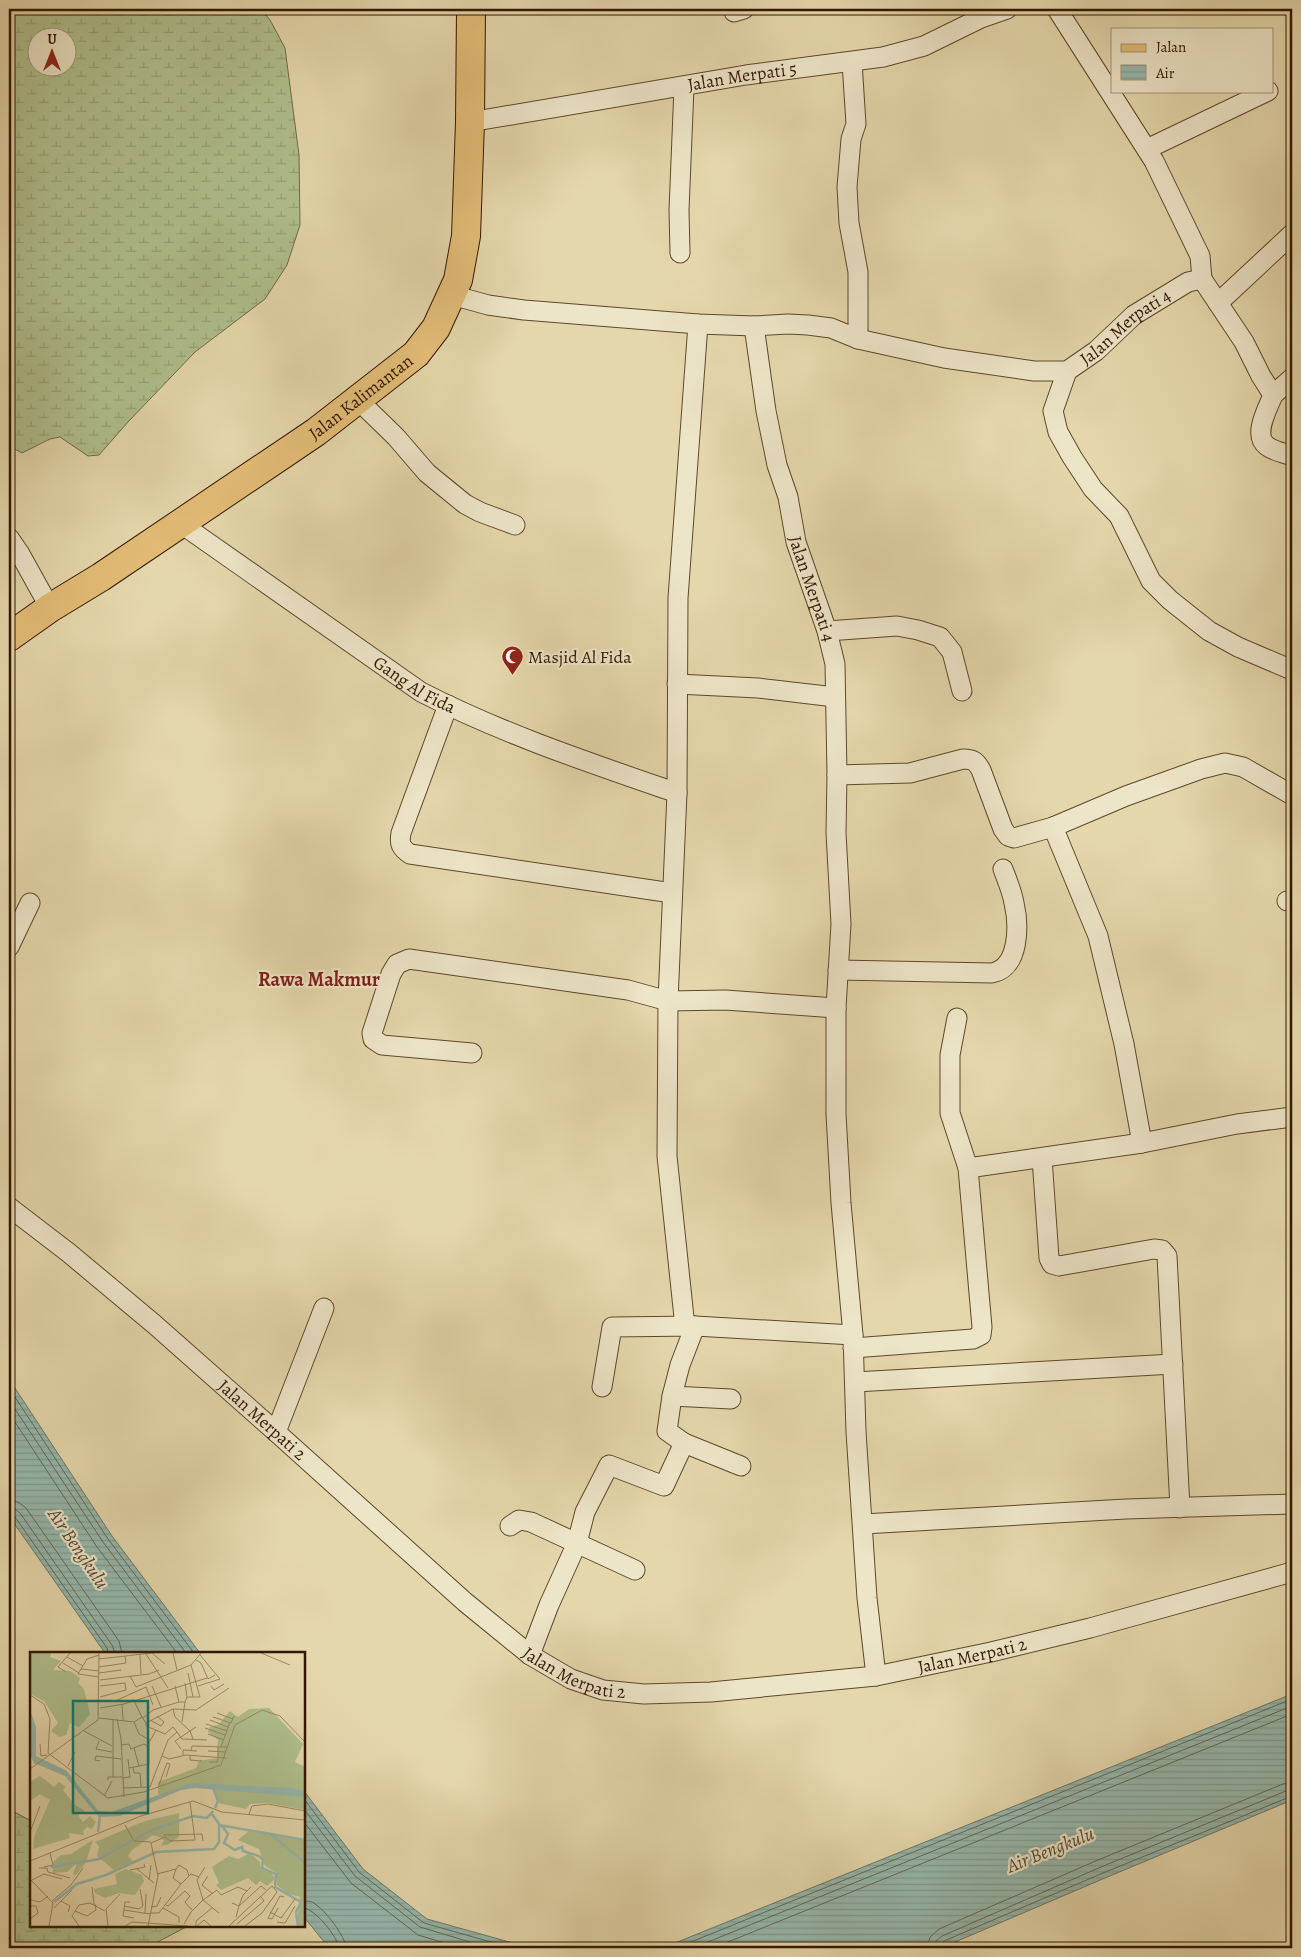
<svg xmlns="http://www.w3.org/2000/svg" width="1301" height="1957" font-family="Alegreya,serif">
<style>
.wetland{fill:url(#wetland-marsh);stroke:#716b46;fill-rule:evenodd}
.water{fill:url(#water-rules);stroke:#6e7868}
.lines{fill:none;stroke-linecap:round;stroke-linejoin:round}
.shore{stroke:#646857;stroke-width:1}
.street-casing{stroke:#5f472b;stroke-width:21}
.primary-casing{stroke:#331700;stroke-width:30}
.street{stroke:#ede5c8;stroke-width:19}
.primary{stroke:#e2bc76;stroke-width:28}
.labels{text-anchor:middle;stroke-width:4.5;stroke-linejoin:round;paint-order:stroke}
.street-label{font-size:18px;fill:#331700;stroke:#ede5c8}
.poi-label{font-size:18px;fill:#331700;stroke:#ede5c8;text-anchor:start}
.water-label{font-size:19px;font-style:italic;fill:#514834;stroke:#ede5c8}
.quarter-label{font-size:20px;font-weight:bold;fill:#7a1f14;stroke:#ede5c8}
.inset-river{fill:none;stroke:#96b9ae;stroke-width:2.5}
.inset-road{fill:none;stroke:#9d8a67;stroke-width:1}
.view{fill:#0f766e;fill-opacity:0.15;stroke:#0f766e;stroke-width:2.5}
.inset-edge{fill:none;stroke:#331700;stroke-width:2.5}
</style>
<defs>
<pattern id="wetland-marsh" width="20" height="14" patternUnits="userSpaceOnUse" patternTransform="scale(1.25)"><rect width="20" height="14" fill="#afbf8d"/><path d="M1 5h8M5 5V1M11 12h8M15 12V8" fill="none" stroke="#97a378"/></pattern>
<pattern id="water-rules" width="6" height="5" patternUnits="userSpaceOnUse" patternTransform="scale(1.25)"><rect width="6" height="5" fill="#96b9ae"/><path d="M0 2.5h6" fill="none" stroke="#829e94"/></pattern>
</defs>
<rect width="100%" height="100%" fill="#e4d7ab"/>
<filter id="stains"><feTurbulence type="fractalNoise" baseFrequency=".004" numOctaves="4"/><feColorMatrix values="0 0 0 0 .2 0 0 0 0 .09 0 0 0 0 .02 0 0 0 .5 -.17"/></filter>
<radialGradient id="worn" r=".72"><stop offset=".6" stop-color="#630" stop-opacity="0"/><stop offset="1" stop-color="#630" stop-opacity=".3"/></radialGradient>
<!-- wetland -->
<g class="wetland">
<path d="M9 9H261L270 20 285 48 299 155 300 225 287 265 265 299 195 352 128 422 99 455 88 456 60 437 50 439 22 453 9 446ZM38 38H68V68H38Z"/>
<path d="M9 1809 31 1821V1926H188L146 1948H9Z"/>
</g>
<!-- water -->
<g class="water">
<path d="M9 1379 112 1536 200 1653H105L9 1516Z"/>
<path d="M1292 1694V1800L1105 1878 941 1948H329L304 1917V1791L363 1869 427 1919 520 1945H670Z"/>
</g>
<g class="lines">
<!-- shore -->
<g class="shore">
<path d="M9 1388 108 1539 194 1653"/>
<path d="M9 1400 103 1542 186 1653"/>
<path d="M9 1413 97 1547 177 1653"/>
<path d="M9 1500 18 1502 26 1508 119 1641 122 1653"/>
<path d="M9 1508 15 1509 20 1513 112 1645 115 1653"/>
<path d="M9 1514 15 1517 107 1648 108 1653"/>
<path d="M304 1799 359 1872 424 1923 512 1948"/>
<path d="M304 1809 355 1876 420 1927 490 1948"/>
<path d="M304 1822 351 1883 418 1935 462 1948"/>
<path d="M304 1901C308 1901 312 1901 315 1904 325 1910 346 1937 346 1948"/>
<path d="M304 1908C315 1909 338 1937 339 1948"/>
<path d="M676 1948 1292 1699"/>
<path d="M693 1948 1292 1706"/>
<path d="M713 1948 1292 1714"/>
<path d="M927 1948 930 1937 939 1929 1098 1860 1283 1784 1292 1782"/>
<path d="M934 1948 936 1941 942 1936 1101 1867 1286 1791 1292 1790"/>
<path d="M941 1948V1944L944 1941 1103 1873 1292 1796"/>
</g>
<defs>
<g id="street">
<path d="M1057 9 1154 161 1200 256 1202 279"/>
<path d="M734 12 744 9"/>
<path d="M852 62 856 124 851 139 847 187 849 223 858 272V339"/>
<path id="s1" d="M470 122 746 75 883 57 924 46 981 18 1007 9"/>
<path d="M1147 149 1268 91"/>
<path d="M680 253 679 210 684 87"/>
<path id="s2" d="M452 295 488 305 524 310 698 324 754 326 788 324 808 325 831 328 858 339 944 358 1034 371H1067L1096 351 1134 315 1188 282 1202 279 1244 342 1261 376 1273 395 1292 378"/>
<path d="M1218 303 1292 234"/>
<path id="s3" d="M754 326 766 411 777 465 788 497 796 542 827 631 835 664 837 775 836 833 841 924 836 1008V1114L841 1203 853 1335 856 1432 867 1598 876 1676"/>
<path d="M1067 371 1053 411 1058 432 1072 457 1093 489 1119 516 1151 581 1170 600 1209 631 1238 647 1292 670"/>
<path d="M1273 395C1268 408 1252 435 1267 446 1273 451 1285 453 1292 456"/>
<path d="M358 400 396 437 427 473 465 504 480 512 515 525"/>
<path id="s4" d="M180 523 421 692C503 734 590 763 677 793"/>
<path d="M9 538 20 554 50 608"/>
<path d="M827 631 897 626 918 630 940 637 952 652 962 691"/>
<path d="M677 684 758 688 835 697"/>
<path d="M448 705 401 833C399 844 401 848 410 854L672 893"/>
<path d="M837 775 910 773 963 759C973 759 976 761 981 770L1003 829 1008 836 1014 838 1053 827 1126 796 1201 769 1225 763 1243 767 1292 795"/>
<path d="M1053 827 1098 936 1124 1044 1142 1143"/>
<path d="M1287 901 1292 902"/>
<path d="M9 947 30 903"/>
<path d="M838 970 992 973C1020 968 1019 924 1014 903 1012 891 1007 880 1003 869"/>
<path d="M472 1053 382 1045 373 1039 372 1033 391 974 397 964 409 959 628 990 668 1001 725 1000 836 1008"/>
<path d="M1042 1158 1049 1258 1052 1264 1059 1266 1154 1249 1162 1250 1167 1256 1180 1508"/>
<path d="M968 1168 1142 1143 1237 1124 1292 1117"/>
<path id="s5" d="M9 1207 69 1253 154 1324 276 1432 465 1602 530 1655 571 1679 603 1690 644 1694 711 1692 876 1676 991 1652 1090 1628 1292 1572"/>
<path d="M695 1326 680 1365 672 1396 731 1399"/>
<path d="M685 1327 667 1156 668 1001 677 793 678 598 698 324"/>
<path d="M853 1348 973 1339 981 1335 982 1327 968 1168 950 1113V1055L957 1018"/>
<path d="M855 1382 1173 1364"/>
<path d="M602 1387 612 1327 695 1326 853 1335"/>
<path d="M276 1432 324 1308"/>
<path d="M684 1443 741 1466"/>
<path d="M863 1524 1126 1509 1292 1504"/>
<path d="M510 1526 519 1520 531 1522 635 1570"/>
<path d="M530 1655 549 1605 577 1543 585 1512 609 1465 664 1486 684 1443 667 1431 672 1396"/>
</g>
<g id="primary">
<path id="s6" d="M9 637 50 608 101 577 316 432 416 354 436 328 458 280 466 236 470 122 471 9"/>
</g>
</defs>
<!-- street casing -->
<use href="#street" class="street-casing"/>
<!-- primary casing -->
<use href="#primary" class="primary-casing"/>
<!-- street -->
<use href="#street" class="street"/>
<!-- primary -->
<use href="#primary" class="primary"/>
</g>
<!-- icons -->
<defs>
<symbol id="mosque-pin" viewBox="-11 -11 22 30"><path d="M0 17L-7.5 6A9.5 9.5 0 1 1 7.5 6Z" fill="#8f2418" stroke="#ede5c8"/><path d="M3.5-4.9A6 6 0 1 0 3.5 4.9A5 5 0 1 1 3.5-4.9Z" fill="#fff"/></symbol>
</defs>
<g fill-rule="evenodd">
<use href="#mosque-pin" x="500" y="644" width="25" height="34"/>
</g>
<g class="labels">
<!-- street labels -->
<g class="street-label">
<text dy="6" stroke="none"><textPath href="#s1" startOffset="276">Jalan Merpati 5</textPath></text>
<text dy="6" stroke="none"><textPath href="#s2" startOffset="696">Jalan Merpati 4</textPath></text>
<text dy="6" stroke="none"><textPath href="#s6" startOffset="426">Jalan Kalimantan</textPath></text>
<text dy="6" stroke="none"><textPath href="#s3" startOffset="270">Jalan Merpati 4</textPath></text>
<text dy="6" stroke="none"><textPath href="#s4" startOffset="285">Gang Al Fida</textPath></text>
<text dy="6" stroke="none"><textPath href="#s5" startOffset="331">Jalan Merpati 2</textPath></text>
<text dy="6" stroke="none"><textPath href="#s5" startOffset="1141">Jalan Merpati 2</textPath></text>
<text dy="6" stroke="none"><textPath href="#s5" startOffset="736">Jalan Merpati 2</textPath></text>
</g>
<!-- poi labels -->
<g class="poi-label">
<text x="528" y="663">Masjid Al Fida</text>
</g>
<!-- water labels -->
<g class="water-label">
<text transform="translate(79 1548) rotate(56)" y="7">Air Bengkulu</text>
<text transform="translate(1050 1849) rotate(-22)" y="7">Air Bengkulu</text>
</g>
<!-- quarter labels -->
<g class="quarter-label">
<text x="319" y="986">Rawa Makmur</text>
</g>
</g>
<!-- overview -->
<g transform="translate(30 1652)">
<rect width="275" height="275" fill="#e4d7ab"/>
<path d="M239 56 273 92 265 110 275 115V158L238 151 220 152 216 157 188 151 184 136 180 132 128 143V130L166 116 169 109 187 106 188 88 178 80 180 75 188 73 200 59 208 65 219 57ZM149 161V185L139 192 131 194 134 189 132 186 123 183 102 198 98 204 103 209 84 218 67 204 69 194 65 190 115 169Z" fill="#afbf8d"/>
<path d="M0 1H21L20 5 31 9 23 18 40 19 50 26 48 31 54 37 60 62 49 75 40 71 36 83 29 85 21 79 28 71 14 49 0 42ZM10 124 24 135 29 130 36 135 33 138 44 152 55 159 48 163 53 170 60 164 66 170 62 177 57 175 53 179 54 183 39 181 40 186 3 197 4 185 20 148 10 142 0 149V130ZM219 179 275 189V274H269L267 268 270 245 258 242 247 233V221L235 214 229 197 208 188ZM63 188 56 210 46 223 43 222 47 211 37 220 23 221V210L31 203 41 202ZM220 201 230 210 231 217 241 220 245 227 237 234 230 229 226 233 218 226 191 238 186 233 189 231 182 215 199 204 208 207ZM96 217 112 223 114 229 105 243 89 241 75 246 65 241 64 237 87 232 85 222Z" fill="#afbf8d"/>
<path d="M0 58 6 75V104L37 119 68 159 82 160 161 131 261 136 275 139V145L165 136 151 138 90 164 69 165 35 124 4 111 0 103Z" fill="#96b9ae"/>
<path class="inset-river" d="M183 136 188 149 185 156M189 173 275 188M192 174 198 182 194 191 205 198 212 195 213 199 229 204 233 208 232 216 246 222 245 235 271 250 266 260 268 274M68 180 70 164M241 182 275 211M105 187 122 178 163 164 177 166 183 159M21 215 69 207 102 189M24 250 47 232 76 223 126 200 184 197 189 190V172L182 162"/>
<path class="inset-road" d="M122 1 135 12M143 1 147 18M231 1 260 13M116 2 138 36M69 3 57 7 48 22 69 25M110 3 111 22M37 5 53 14M69 7 122 1M166 8 171 11 178 27 185 23M33 11 49 21M161 13 170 45H163M69 15 96 11 95 4M51 17 69 19M36 20 28 15 40 1M69 21 91 18M100 24 106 35 161 13 171 1M70 28 119 22 129 18M70 34 95 31 96 38 70 45M122 34 131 55M168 34 190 27 170 3M181 34 184 38 194 32M0 43 14 52 20 67 18 101 78 146 114 140 191 113 205 73 232 58 250 64 275 90M157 45H163L158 21M103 47 112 65M85 49 116 35 123 53M149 50H155L157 45 155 31M92 52 93 68M70 56 94 52 177 26M143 57 145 65 160 79 145 89 151 97M187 61 203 67M183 65 201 71 204 64M69 66 104 70 112 65 116 71 143 57 166 58 199 36M113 66 123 58 149 50 145 34M87 67 91 87 94 145M120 68 131 74 134 70 127 64M180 68 198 75M104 70 109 82 120 88M152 70 155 50M116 71V74L135 82 143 75 147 80M176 72 197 79M175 76 195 83M54 79 82 94M178 82 194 88M163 87 160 79 166 75M69 89 66 97 82 100M10 92 11 104 17 103M91 93 99 92 101 97 114 92 119 95M191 95 200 70M104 96 109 114M161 98 162 94 197 95M178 99 196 100M153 103V98L167 99M160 103V108L172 109M132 104 139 107 156 103 196 106M70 109 65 108 66 104 91 107M179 110H188V95M38 114 45 100M103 115 104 121H110L111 135M99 116 119 112V91L126 78M0 117 68 68 69 1M83 125V67M92 126 100 125 98 107M78 128V125H92M129 133 137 111 140 112 136 125M93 136 120 135 138 88 147 80 152 87 177 88M74 144 82 129M219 162 222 154 238 152 275 159M95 173 104 189 121 190M0 180 10 154M134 183 172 182 173 189M0 209 111 164 163 149 192 160 275 168M14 215 23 213 20 201M9 216H17L18 220 40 226M107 217 124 231M146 217 149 213 157 218 159 224M100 218 115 215 114 212M127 222 146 217 143 226 151 232 161 222 169 225M178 224 172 233 183 242M0 227 23 251 19 274M2 228 14 222 32 227M119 228 121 213M62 235 64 252M1 248 10 250 18 244M173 248 187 238 191 243 208 235 217 239M173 248 189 261M22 249 41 233 53 216M31 249 40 254 38 260M100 250H95L93 264 104 266M202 251 209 254 213 243 221 235M136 253 138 254 155 239 160 244 155 250 162 258M0 254H6L8 261 0 267M94 254 109 257 113 254 110 237M121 255 127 254 131 245M24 256 42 238M133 256 149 265V271M94 258 120 262M45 259 57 264 66 258 65 252M240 260 251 266 265 247M115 261 116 242M120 261H129L151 232M206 265 209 254 231 234 236 238M238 266 250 244 254 245M238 266 242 267 248 256M247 270 255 271 265 254M154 272 161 260 173 248 167 228 175 215M207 272 234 249 230 244M49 274 42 264 49 253 60 251 75 259M78 274 76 257 90 242M95 274 102 270 158 274M118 274 128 224 121 191 135 185 140 189 165 188 160 150M166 274V269L182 256M167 274 174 268 181 274M199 274 242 234 247 240 232 261 215 274"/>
<path class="view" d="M43 49H118V161H43Z"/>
<rect width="275" height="275" class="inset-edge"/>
</g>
<!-- margin -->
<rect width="1301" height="1957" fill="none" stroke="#e4d7ab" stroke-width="30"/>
<rect x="10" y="10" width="1281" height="1937" fill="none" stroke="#331700" stroke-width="2.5"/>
<rect x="15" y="15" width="1271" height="1927" fill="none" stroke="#331700"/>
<!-- legend -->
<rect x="1111" y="28" width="162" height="65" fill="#ede5c8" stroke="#a39378"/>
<rect x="1121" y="44" width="25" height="8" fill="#e2bc76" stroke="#a39378"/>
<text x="1156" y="52" font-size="15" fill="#331700">Jalan</text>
<rect x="1121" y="65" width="25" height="15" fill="url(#water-rules)" stroke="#a39378"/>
<text x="1156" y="78" font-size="15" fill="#331700">Air</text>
<!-- north arrow -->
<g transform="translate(52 52)"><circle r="24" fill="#ede5c8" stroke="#a39378"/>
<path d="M0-4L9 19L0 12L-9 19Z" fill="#8f2418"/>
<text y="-8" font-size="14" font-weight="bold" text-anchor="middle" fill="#331700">U</text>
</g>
<rect width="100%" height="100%" filter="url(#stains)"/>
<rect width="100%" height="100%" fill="url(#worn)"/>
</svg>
